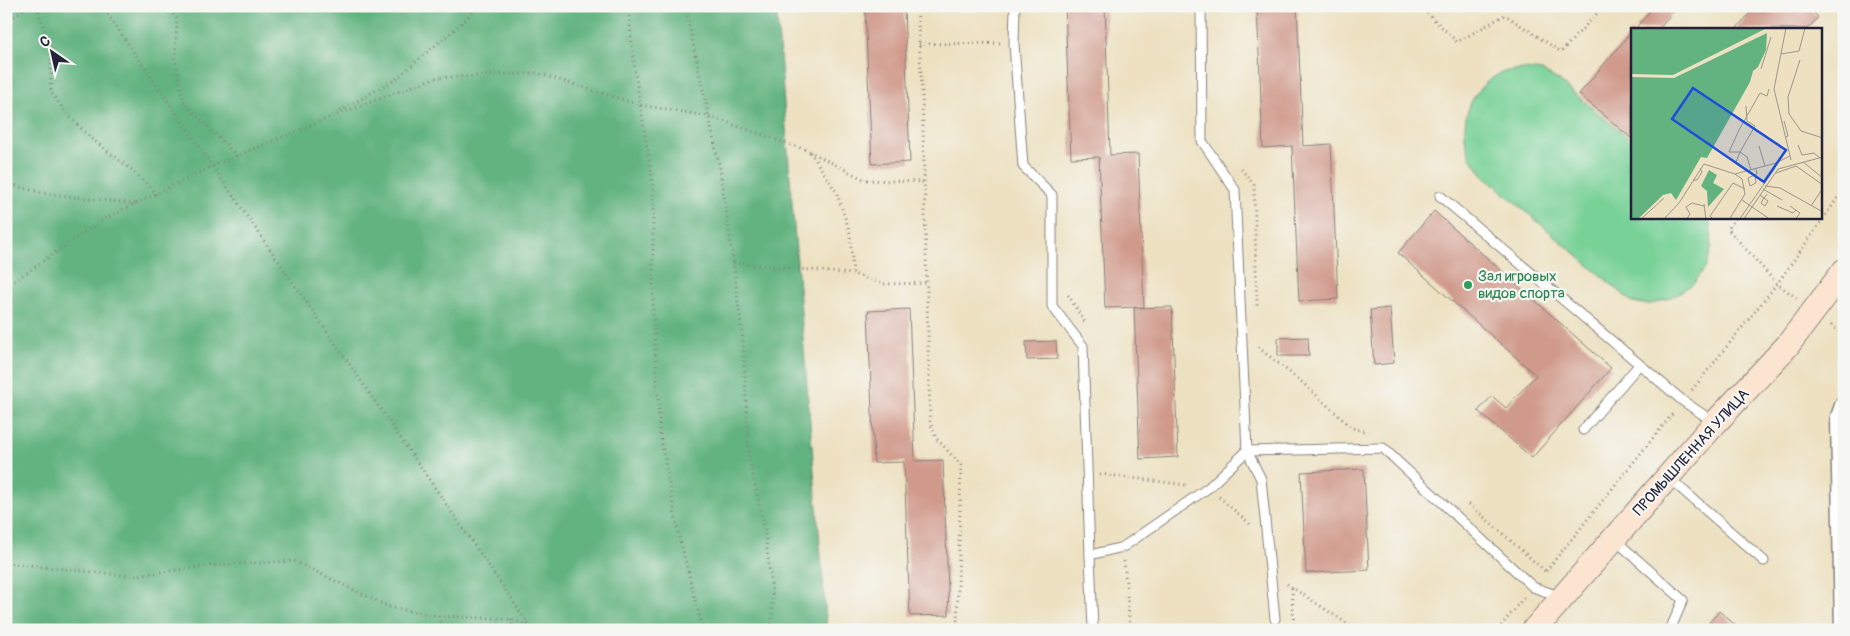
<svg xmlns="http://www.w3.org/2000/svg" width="1850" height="636" font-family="Pangolin,sans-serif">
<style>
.green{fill:#78d197;stroke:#4d7a69}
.forest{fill:#62b380;stroke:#426a5e}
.building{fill:#d09a8b}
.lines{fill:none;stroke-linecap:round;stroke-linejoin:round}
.lane-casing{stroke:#88827e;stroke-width:11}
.street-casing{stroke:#88827e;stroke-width:19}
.secondary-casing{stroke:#88827e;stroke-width:26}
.path{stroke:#88827e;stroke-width:3;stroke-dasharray:1 4;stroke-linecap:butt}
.lane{stroke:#fff;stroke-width:9}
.street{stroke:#fff;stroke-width:16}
.secondary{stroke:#fce5d0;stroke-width:24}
.leisure-dot{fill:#2e9e5b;stroke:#f6f6f2;stroke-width:2}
.labels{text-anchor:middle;stroke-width:4.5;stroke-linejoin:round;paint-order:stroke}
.leisure-label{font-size:15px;fill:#27864d;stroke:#f6f6f2;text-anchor:start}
.street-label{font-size:15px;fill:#22223b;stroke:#f6f6f2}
.inset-road{fill:none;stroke:#9c958b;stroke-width:1}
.view{fill:#1d4ed8;fill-opacity:0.15;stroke:#1d4ed8;stroke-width:2.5}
.inset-edge{fill:none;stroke:#22223b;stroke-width:2.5}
</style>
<rect width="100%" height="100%" fill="#f6f6f2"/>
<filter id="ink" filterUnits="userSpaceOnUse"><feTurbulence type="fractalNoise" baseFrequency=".02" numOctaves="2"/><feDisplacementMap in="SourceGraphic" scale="10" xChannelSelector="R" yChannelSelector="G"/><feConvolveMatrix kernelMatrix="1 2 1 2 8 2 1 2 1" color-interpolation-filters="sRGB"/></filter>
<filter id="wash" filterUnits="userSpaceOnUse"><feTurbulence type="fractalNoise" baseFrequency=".0096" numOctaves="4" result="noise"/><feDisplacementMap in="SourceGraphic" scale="20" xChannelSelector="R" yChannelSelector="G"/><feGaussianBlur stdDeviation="1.12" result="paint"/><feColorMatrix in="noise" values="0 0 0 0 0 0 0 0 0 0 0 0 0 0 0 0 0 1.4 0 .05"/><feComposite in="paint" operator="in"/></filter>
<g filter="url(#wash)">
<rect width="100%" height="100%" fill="#ede1c1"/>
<!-- green -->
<path class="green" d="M1524 69 1542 71 1558 80 1632 141V218H1707L1710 225 1712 246 1706 267 1693 284 1670 298 1649 305 1632 302 1483 175C1479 169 1472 162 1470 156 1456 124 1471 84 1504 72 1510 70 1518 70 1524 69Z"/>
<!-- forest -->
<path class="forest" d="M6 6H776L827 630H6Z"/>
<g id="blocks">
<!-- building -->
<g class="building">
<path d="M1065 6H1105L1110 155 1138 154 1144 307 1105 308 1099 157 1071 158Z"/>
<path d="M1257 6H1297L1303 146 1331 144 1338 299 1299 301 1292 146 1263 148Z"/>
<path d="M1654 6H1678L1659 29H1635Z"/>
<path d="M1756 6H1806L1818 17 1808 29H1736Z"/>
<path d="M904 7 910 162 872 164 865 9Z"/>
<path d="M1632 31V139L1579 94Z"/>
<path d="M1434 211 1611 368 1532 458 1478 411 1492 396 1506 408 1536 375 1398 253Z"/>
<path d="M1172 307 1178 457 1140 459 1134 308Z"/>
<path d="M1390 308 1394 363 1374 365 1370 310Z"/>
<path d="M909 309 915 461 943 460 949 615 910 616 904 462 874 463 868 311Z"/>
<path d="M1308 337 1309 356H1278V338Z"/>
<path d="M1056 341 1057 359 1027 360 1026 342Z"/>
<path d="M1364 469 1369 570 1306 573 1301 472Z"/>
<path d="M1719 611 1741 630H1703Z"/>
</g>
</g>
</g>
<g filter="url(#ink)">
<use href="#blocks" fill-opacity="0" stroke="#88827e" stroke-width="1"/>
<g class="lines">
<defs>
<g id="lane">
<path d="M1015 6 1014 44 1023 166 1052 195V306L1083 346 1090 555 1123 547 1208 488 1247 451 1261 479 1275 619"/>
<path d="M1201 6 1202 141 1235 190 1247 451 1383 448 1533 587 1561 597"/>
<path d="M1440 196 1683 401 1714 422"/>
<path d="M1583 430 1639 365"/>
<path d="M1669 478 1764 561"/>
<path d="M1614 539 1683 600 1670 630"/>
<path d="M1090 555 1093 630"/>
</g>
<path id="street" d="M1843 630 1839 417 1844 403"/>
<path id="secondary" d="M1534 630 1715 423 1787 346 1844 271"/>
</defs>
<!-- lane casing -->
<use href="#lane" class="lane-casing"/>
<!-- street casing -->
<use href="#street" class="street-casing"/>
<!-- secondary casing -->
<use href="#secondary" class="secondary-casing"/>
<!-- path -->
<g class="path">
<path d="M37 6 51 53V92L67 114 92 139 132 170 157 194"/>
<path d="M102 6 533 630"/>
<path d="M167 6 177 19 175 59 184 103 237 156"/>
<path d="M628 6 635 72 653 184V311L660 435 679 536 703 630"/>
<path d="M685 6 720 169 730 237 743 340 749 456 765 532 773 600 771 630"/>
<path d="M917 6 922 89 930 422 936 438 961 465 957 627 964 630"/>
<path d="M1420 6 1457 42 1505 15 1561 52 1604 6"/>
<path d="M6 22 28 6"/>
<path d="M919 44 1001 43"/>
<path d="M340 111 396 79 464 21 478 6"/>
<path d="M810 152 837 193 850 233 853 274 884 284 926 283"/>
<path d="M1241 169 1254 185 1257 308"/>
<path d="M6 183 42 193 136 204"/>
<path d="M1735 218 1728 229 1777 284 1797 298"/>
<path d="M733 263 853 274"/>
<path d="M6 287 102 220 213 166 325 119 435 78 537 73 640 105 708 116 809 151 865 180 924 182"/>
<path d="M1068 295 1086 324"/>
<path d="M1831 325 1844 336"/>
<path d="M1259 347V348L1303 383 1352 428 1368 432"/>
<path d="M1692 390 1777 284 1844 189"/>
<path d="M1100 474 1186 485"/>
<path d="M1219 497 1250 524"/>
<path d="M1469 504 1545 571"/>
<path d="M1124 561 1130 630"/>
<path d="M6 563 131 576 216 565 294 561 389 607 439 616 511 619 539 630"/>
<path d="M1546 571 1674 412"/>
<path d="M1287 584 1357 630"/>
<path d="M1292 588 1294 630"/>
<path d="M439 616 442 630"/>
<path d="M511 619 514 630"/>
<path d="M1498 630 1524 597"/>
</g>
<!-- lane -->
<use href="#lane" class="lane"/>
<!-- street -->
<use href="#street" class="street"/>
<!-- secondary -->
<use href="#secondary" class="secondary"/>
</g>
</g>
<!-- markers -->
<circle class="leisure-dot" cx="1468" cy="285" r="5"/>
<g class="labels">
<!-- leisure labels -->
<g class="leisure-label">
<text x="1478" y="281">Зал игровых<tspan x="1478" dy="17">видов спорта</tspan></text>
</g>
<!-- street labels -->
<g class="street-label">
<text transform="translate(1691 452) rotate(-48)" y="5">ПРОМЫШЛЕННАЯ УЛИЦА</text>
</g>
</g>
<!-- overview -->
<g transform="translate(1631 28)">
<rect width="191" height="191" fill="#ede1c1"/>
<path d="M0 0H136L42 47 0 46ZM136 5 135 22 127 39 122 43 119 54 76 130 70 129 45 172 40 165 32 167 7 191 0 192V49L43 50ZM78 142 86 147 82 155 93 161 77 179 76 163 70 158Z" fill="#62b380"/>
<path class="inset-road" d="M155 0 143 61 160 132M150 26 168 23 174 0M169 32 157 69 158 86 170 103 192 110M130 41 140 9M115 78 116 93 124 98 109 124 116 129 120 142M153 93 157 108 155 109M167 117 171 127 183 125 189 130M128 118 134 138M105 134 109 124H98L108 102 129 65 136 68 138 61M172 134 192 150M145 145 165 138 192 157M124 148 125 155 119 158 117 150 126 146 125 141M62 152H66L71 144 69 140M134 158 149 160 192 184M132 161 151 172M129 166 130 168 133 170 137 173 134 178 130 175 133 170 136 166M111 172 140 192M73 176 75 192M146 178 162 185 165 182M159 178 169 185 164 192M180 178 192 160M9 192 33 170M32 192 48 175 73 136 104 146 145 135 159 128M55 192 59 186 55 179 61 175 73 178M83 192 79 188 102 155 114 161M98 192 114 166 111 151 104 146M108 192 144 140M112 192 147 141 192 129"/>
<path class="view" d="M62 60 155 122 133 154 41 91Z"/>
<rect width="191" height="191" class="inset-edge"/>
</g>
<!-- margin -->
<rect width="1850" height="636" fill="none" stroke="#f6f6f2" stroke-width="25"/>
<!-- north arrow -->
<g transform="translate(52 52) rotate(326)" stroke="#f6f6f2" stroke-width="4" paint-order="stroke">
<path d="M0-4L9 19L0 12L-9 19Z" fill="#22223b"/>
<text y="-8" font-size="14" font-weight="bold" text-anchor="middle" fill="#22223b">С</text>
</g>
</svg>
